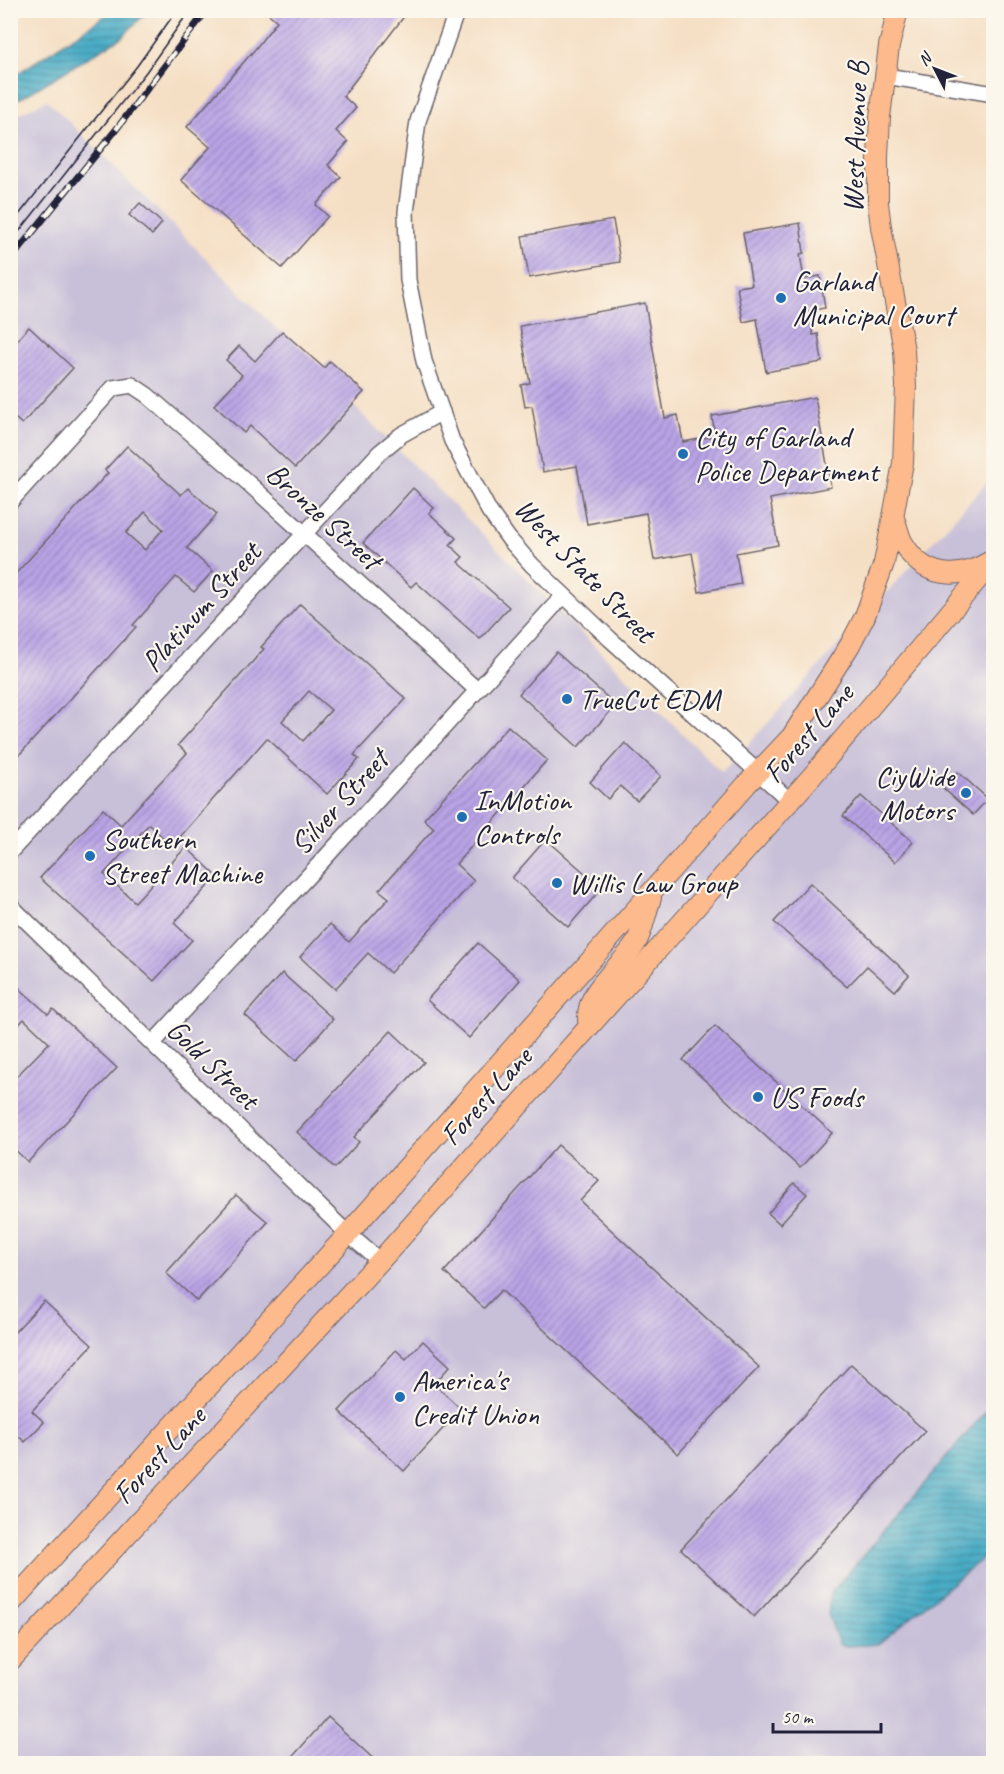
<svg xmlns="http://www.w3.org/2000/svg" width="1004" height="1774" font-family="Caveat,sans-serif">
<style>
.industrial{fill:#c8bfd8}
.water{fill:url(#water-rules);stroke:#346680;stroke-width:1.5}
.building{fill:url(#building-hatch);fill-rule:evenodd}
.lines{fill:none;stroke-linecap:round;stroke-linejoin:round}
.minor-casing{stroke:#6c646b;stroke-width:18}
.major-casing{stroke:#6c646b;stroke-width:22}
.minor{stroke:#fff;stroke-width:15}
.major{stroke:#fcba8d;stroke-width:20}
.tram{stroke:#22223b;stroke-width:1.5}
.rail-casing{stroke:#22223b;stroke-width:7}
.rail{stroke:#fbf7ec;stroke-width:4.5;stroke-dasharray:14;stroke-linecap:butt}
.poi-dot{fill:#1f6fb2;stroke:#fbf7ec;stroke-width:2}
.labels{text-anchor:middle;stroke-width:4.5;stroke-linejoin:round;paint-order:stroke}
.street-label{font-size:30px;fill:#22223b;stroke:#fbf7ec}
.poi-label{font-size:30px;fill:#22223b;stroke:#fbf7ec;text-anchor:start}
</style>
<defs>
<pattern id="water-rules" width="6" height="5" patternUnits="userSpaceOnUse" patternTransform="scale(1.5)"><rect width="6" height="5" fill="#45aac4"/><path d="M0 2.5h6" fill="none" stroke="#398aa0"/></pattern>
<pattern id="building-hatch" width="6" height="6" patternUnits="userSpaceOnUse" patternTransform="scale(1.5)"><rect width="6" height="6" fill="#b9a4e6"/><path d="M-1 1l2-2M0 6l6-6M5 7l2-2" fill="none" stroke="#9685bc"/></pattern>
</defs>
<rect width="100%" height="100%" fill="#fbf7ec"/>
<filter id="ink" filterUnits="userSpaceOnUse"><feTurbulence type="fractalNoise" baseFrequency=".0167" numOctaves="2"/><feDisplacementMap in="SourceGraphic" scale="12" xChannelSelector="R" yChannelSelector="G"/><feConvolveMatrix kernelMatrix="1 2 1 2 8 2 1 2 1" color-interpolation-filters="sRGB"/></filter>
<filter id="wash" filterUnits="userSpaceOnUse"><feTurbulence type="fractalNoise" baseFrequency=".008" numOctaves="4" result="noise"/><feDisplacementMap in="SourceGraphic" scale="24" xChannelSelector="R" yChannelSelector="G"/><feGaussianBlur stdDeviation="1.35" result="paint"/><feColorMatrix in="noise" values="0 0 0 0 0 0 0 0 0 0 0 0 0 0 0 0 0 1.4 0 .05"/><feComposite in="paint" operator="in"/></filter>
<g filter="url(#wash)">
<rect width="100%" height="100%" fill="#f5dfc4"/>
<!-- industrial -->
<path class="industrial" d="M47 100 722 773 993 476 994 1763 11 1764 10 118Z"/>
<!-- water -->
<g class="water">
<path d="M110 11H148L122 37 23 97 11 102V78L105 16Z"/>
<path d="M993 1403V1550L878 1644 847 1646 839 1644 828 1614 831 1593Z"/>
</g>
<g id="blocks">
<!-- building -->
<g class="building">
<path d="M264 10H409L343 96 356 108 336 131 348 142 328 165 341 177 316 205 328 216 282 268 181 180 210 147 187 127 256 48 277 21Z"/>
<path d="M140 203 162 223 152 235 129 215Z"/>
<path d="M613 220 620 262 529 278 522 236Z"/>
<path d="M800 223 804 253 800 254 804 279 820 276 825 308 808 311 813 335 818 334 822 362 766 372 757 319 743 322 737 287 752 285 743 233Z"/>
<path d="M645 303 665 418 678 415 683 442 715 436 712 416 815 397 831 487 770 499 778 545 736 553 741 584 699 592 692 553 654 560 646 513 587 524 577 466 543 472 532 406 525 407 521 385 530 383 520 326Z"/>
<path d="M29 327 73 368 22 424 10 414V348Z"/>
<path d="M282 331 324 368 330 361 364 392 295 468 250 426 244 433 214 405 242 375 226 360 239 346 255 361Z"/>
<path d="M127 446 181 495 188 488 217 514 187 548 213 571 194 592 176 577 133 625 136 627 10 765V580L108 473 105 470ZM145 512 163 529 145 550 126 533Z"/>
<path d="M413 488 434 508 429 513 456 538 450 545 463 557 458 562 509 607 480 639 416 582 411 587 363 543Z"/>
<path d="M300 604 406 699 354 755 359 759 327 794 267 738 172 846 149 824 104 874 135 902 186 847 217 876 174 923 192 940 154 981 40 878 103 809 121 825 187 753 178 745 264 649 261 647ZM309 691 331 710 303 741 282 721Z"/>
<path d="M556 652 616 705 578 747 519 694Z"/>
<path d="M508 726 547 760 456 864 474 881 390 973 368 953 335 989 300 957 330 924 349 942 389 898 379 890 434 828 424 819Z"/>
<path d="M625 743 661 776 637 801 620 786 608 799 590 782Z"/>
<path d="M958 772 988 799 973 815 943 788Z"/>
<path d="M861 796 913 842 895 862 843 816Z"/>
<path d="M546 839 602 888 568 927 512 878Z"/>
<path d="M810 883 909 975 895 991 867 966 847 987 774 922Z"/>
<path d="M478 943 520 980 469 1038 427 1000Z"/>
<path d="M282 973 333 1019 296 1061 245 1015Z"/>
<path d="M10 980 48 1014 53 1009 117 1068 28 1162 10 1145V1083L49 1043 24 1019 10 1034Z"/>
<path d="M715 1026 832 1133 800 1168 683 1060Z"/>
<path d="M391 1031 424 1062 354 1137 359 1142 335 1168 297 1132Z"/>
<path d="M558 1145 599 1181 580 1201 759 1367 678 1454 501 1290 484 1308 444 1272Z"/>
<path d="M794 1183 807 1194 780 1224 768 1213Z"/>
<path d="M236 1195 268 1222 197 1301 166 1273Z"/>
<path d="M44 1301 92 1345 32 1411 44 1422 25 1442 10 1429V1337Z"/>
<path d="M423 1341 450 1366 434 1384 461 1409 404 1471 339 1411 396 1350 406 1359Z"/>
<path d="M851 1364 925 1431 754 1617 681 1549Z"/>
<path d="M328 1717 379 1764H286Z"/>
</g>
</g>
</g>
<g filter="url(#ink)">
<use href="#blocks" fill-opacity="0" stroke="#6c646b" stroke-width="1.5"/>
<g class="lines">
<defs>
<g id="minor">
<path d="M457 10 418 121 406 212 408 280 424 361 452 441 489 511 509 539 532 565 610 639 790 801"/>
<path d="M886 76 994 94"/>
<path d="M10 502 113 388 132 385 147 395 236 472 477 690"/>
<path d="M10 852 379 453 401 435 442 412"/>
<path d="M10 905 348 1234 380 1261"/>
<path d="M153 1043 324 859 563 596"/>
</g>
<g id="major">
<path d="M893 517C898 525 898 535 903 543 923 578 957 581 989 562"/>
<path d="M589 1026C581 992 620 969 636 943 643 930 646 912 651 898"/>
<path d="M10 1604 348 1234 747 784 792 736 850 645 865 616 884 563 893 517 903 463 906 386 904 350 881 227 878 203V156L880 117 889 46 898 10"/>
<path d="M10 1661 380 1261 670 936 813 775 994 560"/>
</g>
</defs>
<!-- minor casing -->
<use href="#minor" class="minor-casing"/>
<!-- major casing -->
<use href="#major" class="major-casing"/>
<!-- minor -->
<use href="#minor" class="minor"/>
<!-- major -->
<use href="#major" class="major"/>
<!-- tram -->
<g class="tram">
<path d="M10 226 137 66 177 10"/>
<path d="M10 243 146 72 190 10"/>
</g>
<defs>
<path id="rail" d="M10 260 115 131 207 10"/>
</defs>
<!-- rail casing -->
<use href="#rail" class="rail-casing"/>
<!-- rail -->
<use href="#rail" class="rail"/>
</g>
</g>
<!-- markers -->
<g class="poi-dot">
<circle cx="781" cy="298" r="6"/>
<circle cx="683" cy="454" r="6"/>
<circle cx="567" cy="699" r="6"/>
<circle cx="966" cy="793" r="6"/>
<circle cx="462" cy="817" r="6"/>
<circle cx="90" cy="856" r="6"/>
<circle cx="557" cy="883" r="6"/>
<circle cx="758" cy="1097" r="6"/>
<circle cx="400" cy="1397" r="6"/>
</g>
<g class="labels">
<!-- street labels -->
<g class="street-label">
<text transform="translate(855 137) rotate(-88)" y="10">West Avenue B</text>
<text transform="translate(324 516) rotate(42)" y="10">Bronze Street</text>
<text transform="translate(585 570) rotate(46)" y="10">West State Street</text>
<text transform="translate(201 607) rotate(-48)" y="10">Platinum Street</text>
<text transform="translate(808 733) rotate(-49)" y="10">Forest Lane</text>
<text transform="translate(339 802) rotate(-48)" y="10">Silver Street</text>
<text transform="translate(213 1064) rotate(44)" y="10">Gold Street</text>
<text transform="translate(486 1096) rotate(-48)" y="10">Forest Lane</text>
<text transform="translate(159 1455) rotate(-47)" y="10">Forest Lane</text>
</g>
<!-- poi labels -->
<g class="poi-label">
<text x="793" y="291">Garland<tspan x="793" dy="34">Municipal Court</tspan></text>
<text x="695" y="447">City of Garland<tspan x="695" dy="34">Police Department</tspan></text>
<text x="579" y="709">TrueCut EDM</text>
<text x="954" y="786" text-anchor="end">CiyWide<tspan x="954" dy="34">Motors</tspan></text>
<text x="474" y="810">InMotion<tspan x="474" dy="34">Controls</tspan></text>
<text x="102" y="849">Southern<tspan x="102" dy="34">Street Machine</tspan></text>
<text x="569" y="893">Willis Law Group</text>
<text x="770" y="1107">US Foods</text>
<text x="412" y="1390">America's<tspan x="412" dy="34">Credit Union</tspan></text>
</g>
</g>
<!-- margin -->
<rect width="1004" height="1774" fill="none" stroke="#fbf7ec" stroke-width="36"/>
<!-- north arrow -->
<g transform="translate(935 69) rotate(312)" stroke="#fbf7ec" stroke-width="4.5" paint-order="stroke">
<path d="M0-4.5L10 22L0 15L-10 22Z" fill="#22223b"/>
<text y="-9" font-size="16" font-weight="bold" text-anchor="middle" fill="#22223b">N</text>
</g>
<!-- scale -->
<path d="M773 1723v9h108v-9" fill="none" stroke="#22223b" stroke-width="3"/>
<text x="782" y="1723" font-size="18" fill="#22223b" stroke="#fbf7ec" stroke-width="4.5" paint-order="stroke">50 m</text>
</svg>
